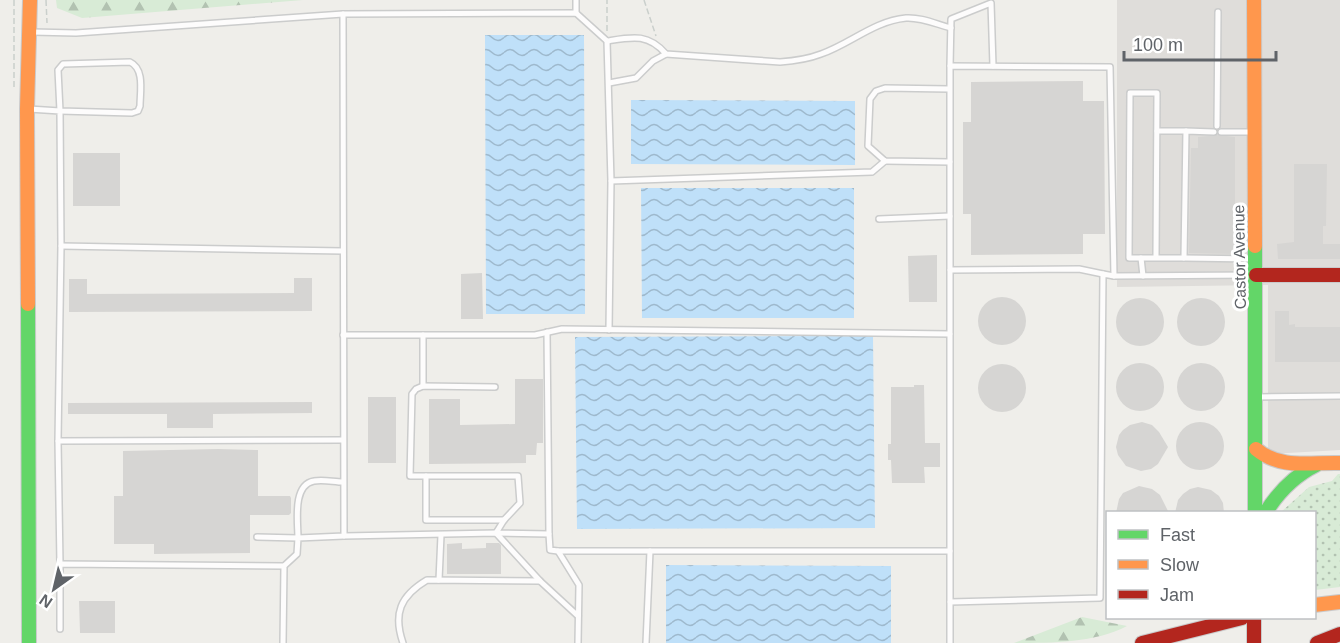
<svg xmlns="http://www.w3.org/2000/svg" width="1340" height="643" font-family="Arial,sans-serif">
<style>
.industrial{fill:#dfddda}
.grass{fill:url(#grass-dots)}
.forest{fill:url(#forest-firs)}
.water{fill:url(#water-waves)}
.building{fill:#d6d5d3}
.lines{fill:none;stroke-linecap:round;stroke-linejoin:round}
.lane-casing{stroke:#cbcccc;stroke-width:8}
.fast-casing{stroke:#cacacb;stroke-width:16}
.slow-casing{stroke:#cacacb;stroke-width:16}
.jam-casing{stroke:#cacacb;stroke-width:16}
.path{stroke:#cacfcc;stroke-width:1.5;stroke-dasharray:6 3;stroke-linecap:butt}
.lane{stroke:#fdfcfc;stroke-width:5}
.fast{stroke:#63d668;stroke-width:14}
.slow{stroke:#ff974d;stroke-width:14}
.jam{stroke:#b3261e;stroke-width:14}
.labels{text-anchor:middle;stroke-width:6;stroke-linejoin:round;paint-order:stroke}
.street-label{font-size:16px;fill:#5f6368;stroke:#fff}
</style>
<defs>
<pattern id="grass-dots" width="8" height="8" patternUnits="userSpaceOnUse" patternTransform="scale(1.5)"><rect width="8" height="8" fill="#d8ebd6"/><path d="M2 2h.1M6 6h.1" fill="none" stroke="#b2c2b1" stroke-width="1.8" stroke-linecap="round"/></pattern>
<pattern id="forest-firs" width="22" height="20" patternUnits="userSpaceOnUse" patternTransform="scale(1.5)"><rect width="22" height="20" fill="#d8ebd6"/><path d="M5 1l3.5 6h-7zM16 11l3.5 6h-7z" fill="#b2c2b1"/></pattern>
<pattern id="water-waves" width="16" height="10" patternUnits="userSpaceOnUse" patternTransform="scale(1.5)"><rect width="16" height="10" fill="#bfe0f9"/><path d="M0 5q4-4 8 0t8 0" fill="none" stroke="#9eb9cd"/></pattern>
</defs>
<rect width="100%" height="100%" fill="#efeeea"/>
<!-- industrial -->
<path class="industrial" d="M1117 0H1340V450L1268 454V285L1117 287Z"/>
<!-- grass -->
<path class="grass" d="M1338 474H1340V587L1315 590 1314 512H1281L1309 487 1332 481Z"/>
<!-- forest -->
<g class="forest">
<path d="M56 0H303L82 18 57 8Z"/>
<path d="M1082 617 1127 626C1095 643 1051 643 1014 643Z"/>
</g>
<!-- water -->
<g class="water">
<path d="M485 35H584L585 314H486Z"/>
<path d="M631 100 855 101V165L631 164Z"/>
<path d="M641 188H854V318H642Z"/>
<path d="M873 336 875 528 577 529 575 337Z"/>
<path d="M666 565 891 566V643H666Z"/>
</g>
<!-- building -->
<g class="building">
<path d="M1083 81V101H1104L1105 234H1083V254L971 255V214H963V122H971V82Z"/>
<path d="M1218 135 1235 137V254L1189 253 1191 148H1198V137Z"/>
<rect x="73" y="153" width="47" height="53"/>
<path d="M1294 164H1327L1326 226H1323V244H1340V259H1278L1277 244 1294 242Z"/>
<path d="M937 255V302H909L908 256Z"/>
<path d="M482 273 483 319H461V274Z"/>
<path d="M294 278H312V311L69 312V279H87V294L294 293Z"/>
<circle cx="1002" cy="321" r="24"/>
<circle cx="1140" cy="322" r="24"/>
<circle cx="1201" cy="322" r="24"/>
<path d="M1275 311H1289V325L1295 324V327H1340V362H1275Z"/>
<circle cx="1201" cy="387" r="24"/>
<circle cx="1140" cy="387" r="24"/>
<circle cx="1002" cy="388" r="24"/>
<path d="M515 379H543V443H537L536 455H526V463L429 464V399H460V425L515 424Z"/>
<path d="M914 385H924L925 443H940V467H924L925 483H892L891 460H888V444H891V387H914Z"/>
<rect x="368" y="397" width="28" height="66"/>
<path d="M312 402V413L213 414V428H167V414H68V403Z"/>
<circle cx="1200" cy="446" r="24"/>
<path d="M1142 422 1152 425 1159 432 1168 447 1158 464 1151 469 1141 471 1126 466 1118 455 1116 447 1119 435 1123 430 1130 425Z"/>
<path d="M218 449 258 450V496H290L291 498V513L289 515H250V553L154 554V544H114V496H123V451Z"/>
<path d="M1139 486 1152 489 1160 495 1169 513H1116L1119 499 1123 493Z"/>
<path d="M1198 487 1211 490 1219 496 1223 503 1224 513H1175L1178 500 1183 494 1190 489Z"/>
<path d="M462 543V549L486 548V543H499L501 545V574H447V544Z"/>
<path d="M79 601H115V633H80Z"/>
</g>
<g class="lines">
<defs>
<g id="lane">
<path d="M576 0V13"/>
<path d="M32 32 76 33 343 14 576 13 607 41 611 181 609 330"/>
<path d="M607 41C632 37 648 33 666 54L780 62C794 61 808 59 821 54 850 44 874 21 906 18 921 17 936 24 951 28"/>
<path d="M130 62C145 69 140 92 140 106L138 111 132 113 60 111 58 70 63 64Z"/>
<path d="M950 66 951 19 991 3 993 66"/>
<path d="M609 83 636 78 653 61 666 54"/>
<path d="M949 89 885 88 876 91 870 99 868 146 885 161 950 162"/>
<path d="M29 109 60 111 61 246 58 441"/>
<path d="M1217 126 1218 12"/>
<path d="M1157 131H1186"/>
<path d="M1221 132H1252"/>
<path d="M611 181 872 172 885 161"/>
<path d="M879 219 950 216"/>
<path d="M61 246 343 251"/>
<path d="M1141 258 1143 276"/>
<path d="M1156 258 1157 93H1130L1129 258H1184L1186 131 1214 132"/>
<path d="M1184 258 1255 259"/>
<path d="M950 270 1079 269 1103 274"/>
<path d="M547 332 549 534"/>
<path d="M343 335H535L562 329 950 334"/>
<path d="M423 386V335"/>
<path d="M495 387 423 386 416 389 412 394 410 476H518L520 503 504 520 496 533 549 534 550 550 558 551"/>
<path d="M1258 397 1340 396"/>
<path d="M426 476V520H504"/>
<path d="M344 536 496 533 540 581 578 616"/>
<path d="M257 537 298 538C298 522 292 485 314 481 323 479 334 482 343 482"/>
<path d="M60 564 58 441 343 440"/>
<path d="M439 580 441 535"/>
<path d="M950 602 1100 598 1103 274 1114 276 1253 275"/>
<path d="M60 629V564L284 566"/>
<path d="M283 643 284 566 297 554 298 538 344 536 343 14"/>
<path d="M403 643C393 614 400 596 427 580L540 581"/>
<path d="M578 643 579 585 558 551H650"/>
<path d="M646 643 650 551H950"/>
<path d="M950 643V66L1110 67 1114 276"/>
</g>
<g id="fast">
<path d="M28 304 29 643"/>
<path d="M1255 512V246"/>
<path d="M1266 512C1279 491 1294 476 1316 465"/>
</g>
<g id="slow">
<path d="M1254 0 1255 246"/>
<path d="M28 304 27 109 30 0"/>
<path d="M1256 449C1281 470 1310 462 1340 463"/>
<path d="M1314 605 1340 602"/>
</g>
<g id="jam">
<path d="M1256 275H1340"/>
<path d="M1254 618V643"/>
<path d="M1142 643 1242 618"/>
<path d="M1317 643 1340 634"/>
</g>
</defs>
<!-- lane casing -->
<use href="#lane" class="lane-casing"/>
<!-- fast casing -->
<use href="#fast" class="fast-casing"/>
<!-- slow casing -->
<use href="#slow" class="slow-casing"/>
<!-- jam casing -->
<use href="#jam" class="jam-casing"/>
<!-- path -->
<g class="path">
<path d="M14 0V89"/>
<path d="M46 0 47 23"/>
<path d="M644 0 656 36"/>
<path d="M607 31V0"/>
</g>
<!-- lane -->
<use href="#lane" class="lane"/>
<!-- fast -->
<use href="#fast" class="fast"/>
<!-- slow -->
<use href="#slow" class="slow"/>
<!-- jam -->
<use href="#jam" class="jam"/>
</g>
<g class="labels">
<!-- street labels -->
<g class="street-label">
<text transform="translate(1239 257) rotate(-91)" y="6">Castor Avenue</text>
</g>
</g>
<!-- legend -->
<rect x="1106" y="511" width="210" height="108" fill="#ffffff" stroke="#bfc1c3" stroke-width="1.5"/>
<rect x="1118" y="530" width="30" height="9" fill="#63d668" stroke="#bfc1c3" stroke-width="1.5"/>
<text x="1160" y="541" font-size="18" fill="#5f6368">Fast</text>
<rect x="1118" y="560" width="30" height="9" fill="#ff974d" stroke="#bfc1c3" stroke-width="1.5"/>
<text x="1160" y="571" font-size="18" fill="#5f6368">Slow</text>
<rect x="1118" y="590" width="30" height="9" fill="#b3261e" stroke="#bfc1c3" stroke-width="1.5"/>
<text x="1160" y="601" font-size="18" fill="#5f6368">Jam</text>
<!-- north arrow -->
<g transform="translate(54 589) rotate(214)" stroke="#ffffff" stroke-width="4.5" paint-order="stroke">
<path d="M0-4.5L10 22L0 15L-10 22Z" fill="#5f6368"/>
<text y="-9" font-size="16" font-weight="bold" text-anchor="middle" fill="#5f6368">N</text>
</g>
<!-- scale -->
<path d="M1124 51v9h152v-9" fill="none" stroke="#5f6368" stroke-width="3"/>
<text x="1133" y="51" font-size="18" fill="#5f6368" stroke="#ffffff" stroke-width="4.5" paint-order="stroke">100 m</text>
</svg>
